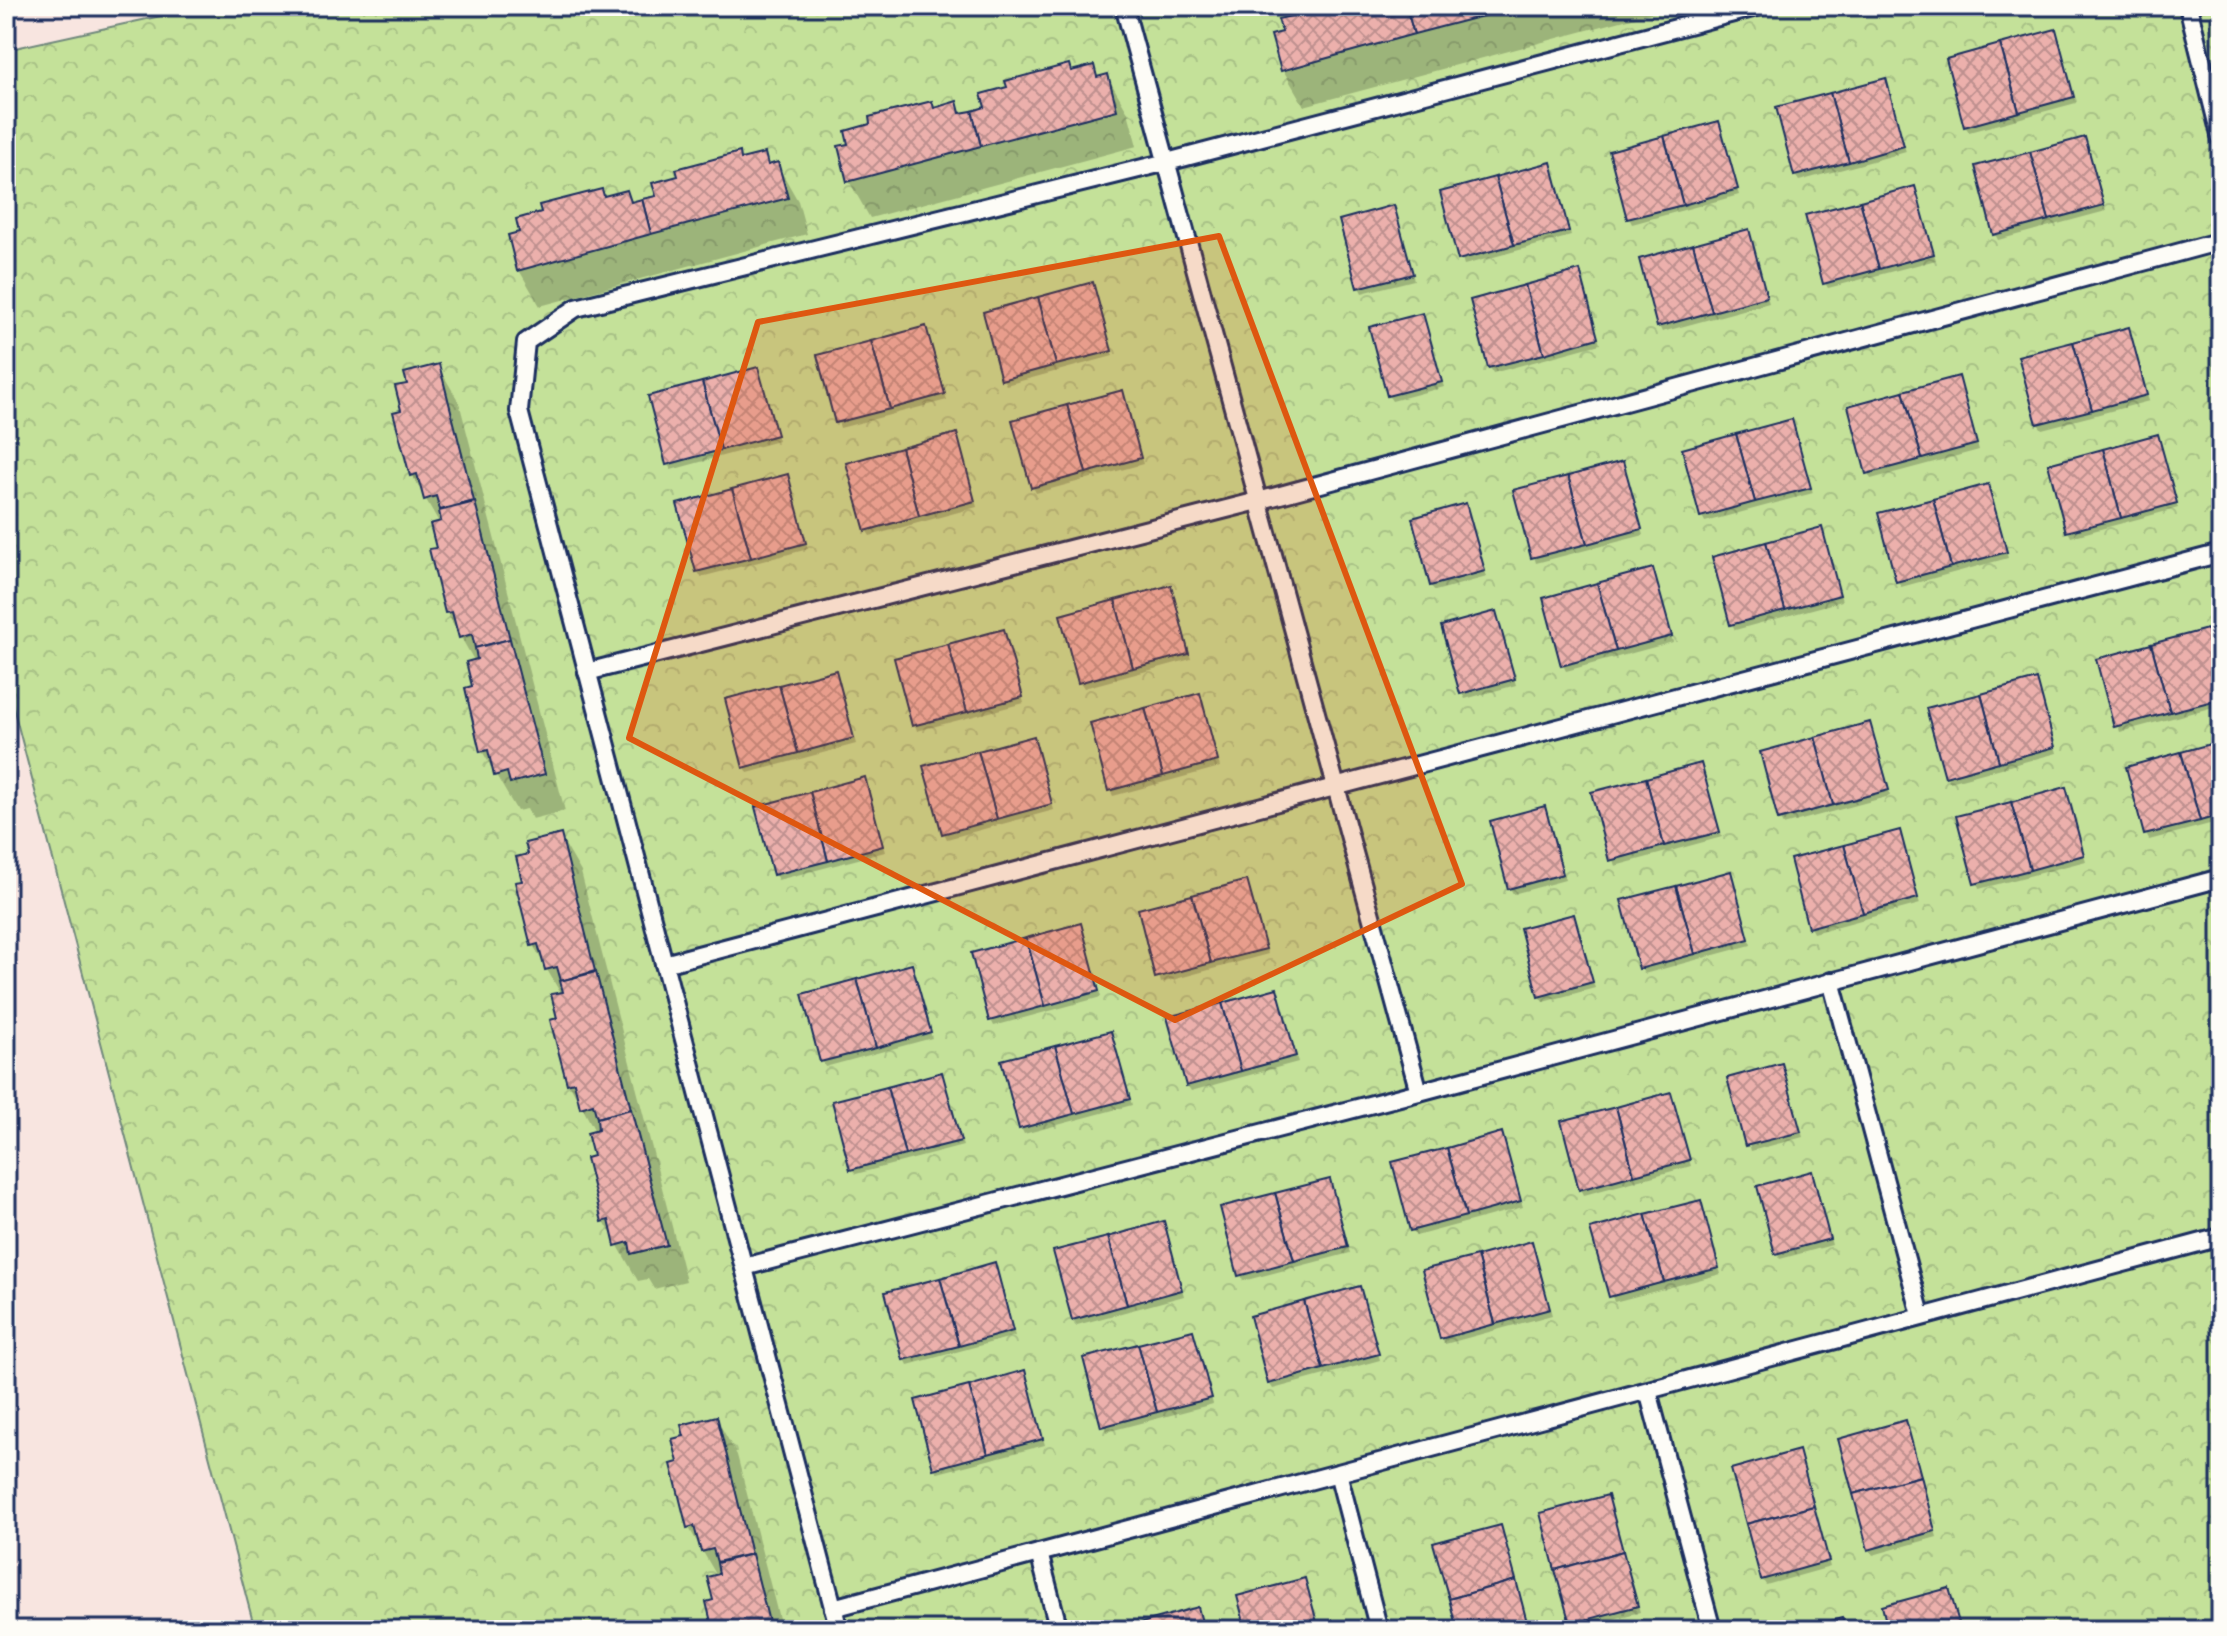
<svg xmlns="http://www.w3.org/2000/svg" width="2227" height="1636" font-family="'Patrick Hand',sans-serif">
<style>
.forest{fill:url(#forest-crowns);stroke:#70887c;stroke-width:2}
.shadow{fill:#0003}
.building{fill:url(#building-cross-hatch);stroke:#1b2f5e;stroke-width:2}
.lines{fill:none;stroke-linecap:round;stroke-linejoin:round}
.lane-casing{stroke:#1b2f5e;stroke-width:22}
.lane{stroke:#fdfcf7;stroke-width:16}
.marked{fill:#de5710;fill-opacity:0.2;stroke:#de5710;stroke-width:6;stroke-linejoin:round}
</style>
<defs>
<pattern id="forest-crowns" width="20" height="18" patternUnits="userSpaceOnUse" patternTransform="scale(2)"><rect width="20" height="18" fill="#c4e199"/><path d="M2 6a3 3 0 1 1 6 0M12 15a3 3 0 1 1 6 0" fill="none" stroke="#a8c186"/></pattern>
<pattern id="building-cross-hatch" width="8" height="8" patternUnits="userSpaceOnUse" patternTransform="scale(2)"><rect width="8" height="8" fill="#ecb0ac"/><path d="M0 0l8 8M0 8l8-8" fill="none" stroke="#be908f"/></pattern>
</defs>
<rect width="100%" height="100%" fill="#f8e5e0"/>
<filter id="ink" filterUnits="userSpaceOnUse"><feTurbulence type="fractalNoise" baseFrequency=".0125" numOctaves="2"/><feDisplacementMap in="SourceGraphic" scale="16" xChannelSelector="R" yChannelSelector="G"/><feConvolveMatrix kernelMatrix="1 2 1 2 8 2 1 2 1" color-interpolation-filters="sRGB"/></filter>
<g filter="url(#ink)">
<!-- forest -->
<path class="forest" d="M206 6H2221V1630H255L6 680V50Z"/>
<!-- shadow -->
<g class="shadow">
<path d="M1309 6H1677L1304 106 1283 70 1284 34 1306 15Z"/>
<path d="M2058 37 2076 103 1969 132 1965 126Z"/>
<path d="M1093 67 1099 78 1107 76 1128 112 1137 146 870 218 849 181 934 110 956 104 963 115 987 109Z"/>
<path d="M1888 86 1906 152 1799 181 1795 175Z"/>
<path d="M1718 124 1739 195 1632 224 1629 218Z"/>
<path d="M2084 139 2106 211 1998 240 1995 234Z"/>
<path d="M739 155 742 161 764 155 770 166 777 164 798 201 807 234 540 306 519 270 601 192 605 198 626 192 633 203 658 197 680 177Z"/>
<path d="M1553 170 1571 236 1464 265 1443 193Z"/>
<path d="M1914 188 1936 260 1828 288 1825 283Z"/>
<path d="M1396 213 1414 280 1362 293 1359 287Z"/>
<path d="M1748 231 1769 303 1662 332 1659 326Z"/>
<path d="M1579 272 1600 344 1493 373 1490 367Z"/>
<path d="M1092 285 1113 356 1006 385 1003 379Z"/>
<path d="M1422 315 1444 387 1392 401 1388 395Z"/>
<path d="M926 328 947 400 840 428 819 357Z"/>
<path d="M2128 329 2149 401 2042 429 2038 424Z"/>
<path d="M438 366 459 402 565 811 532 819 527 809 517 811 482 751 474 688 475 662 447 613 431 551 438 550 440 524 412 475 403 411 409 385Z"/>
<path d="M757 369 778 441 671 470 668 464Z"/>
<path d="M1958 378 1979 450 1871 479 1868 473Z"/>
<path d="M1122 392 1143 464 1036 493 1033 487Z"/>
<path d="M1794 427 1813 493 1705 522 1702 516Z"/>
<path d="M2157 437 2178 508 2071 537 2068 531Z"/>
<path d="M959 441 977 507 870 536 866 530Z"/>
<path d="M1622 463 1644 535 1536 563 1516 492Z"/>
<path d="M790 483 808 549 701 577 698 572Z"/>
<path d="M1987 486 2008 558 1901 587 1898 581Z"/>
<path d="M1465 506 1487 577 1435 591 1431 586Z"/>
<path d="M1824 535 1842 601 1735 630 1732 624Z"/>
<path d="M1652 571 1673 642 1566 671 1563 665Z"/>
<path d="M1173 593 1191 659 1084 688 1080 682Z"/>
<path d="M1495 613 1516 685 1465 699 1462 693Z"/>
<path d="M1006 637 1024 703 917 731 896 660Z"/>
<path d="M2209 637 2221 683V705L2120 732 2099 660Z"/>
<path d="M838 678 856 744 748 773 745 767Z"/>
<path d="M2039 687 2057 753 1950 782 1946 776Z"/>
<path d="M1199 695 1220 767 1113 796 1110 790Z"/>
<path d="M1869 724 1890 796 1783 825 1780 819Z"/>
<path d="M2221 743V821L2149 840 2146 834Z"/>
<path d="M1036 744 1054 810 947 839 944 833Z"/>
<path d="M1700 765 1722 837 1615 866 1593 794Z"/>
<path d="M864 780 885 852 778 880 775 874Z"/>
<path d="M2065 789 2086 861 1979 889 1959 817Z"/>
<path d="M1547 814 1565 880 1513 894 1510 888Z"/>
<path d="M1899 832 1920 904 1813 933 1810 927Z"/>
<path d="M560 836 581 872 686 1281 654 1289 648 1279 638 1281 604 1221 596 1133 569 1083 560 1020 561 994 533 945 525 882 530 855Z"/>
<path d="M1730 873 1751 945 1644 974 1641 968Z"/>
<path d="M1246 882 1268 954 1161 983 1140 911Z"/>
<path d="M1573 916 1595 988 1543 1002 1539 996Z"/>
<path d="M1080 925 1101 997 994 1026 991 1020Z"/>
<path d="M911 967 932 1038 825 1067 822 1061Z"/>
<path d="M1276 990 1298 1062 1191 1091 1187 1085Z"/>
<path d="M1113 1039 1132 1105 1024 1134 1021 1128Z"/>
<path d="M1784 1072 1803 1137 1751 1151 1730 1080Z"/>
<path d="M941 1074 963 1146 856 1174 852 1169Z"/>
<path d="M1670 1094 1691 1166 1584 1195 1581 1189Z"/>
<path d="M1501 1135 1523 1207 1416 1236 1412 1230Z"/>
<path d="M1814 1179 1832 1245 1780 1259 1777 1253Z"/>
<path d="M1329 1181 1350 1253 1243 1281 1223 1209Z"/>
<path d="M1700 1202 1721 1274 1614 1302 1593 1231Z"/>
<path d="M1166 1229 1184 1296 1077 1325 1074 1319Z"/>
<path d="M1531 1243 1552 1315 1445 1344 1442 1338Z"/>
<path d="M994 1265 1015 1336 908 1365 905 1359Z"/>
<path d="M1362 1294 1380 1360 1273 1389 1269 1383Z"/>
<path d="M1192 1332 1213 1404 1106 1432 1085 1360Z"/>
<path d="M1027 1378 1045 1445 938 1473 934 1468Z"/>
<path d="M716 1418 737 1455 782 1630H716L717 1576 689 1528 673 1466 681 1464 686 1438Z"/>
<path d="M1908 1428 1937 1537 1873 1555 1869 1549Z"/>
<path d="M1801 1458 1830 1567 1766 1585 1762 1579Z"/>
<path d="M1607 1497 1640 1612 1575 1629 1572 1623Z"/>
</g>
<!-- building -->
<g class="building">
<path d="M1302 6H1406L1414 34 1281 71 1271 35 1282 32 1278 19 1304 13Z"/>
<path d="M1406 6H1521L1414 34Z"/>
<path d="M2056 29 2074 97 2019 112 2000 44Z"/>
<path d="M2000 44 2019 112 1964 127 1946 59Z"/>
<path d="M1069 64 1071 71 1094 65 1097 77 1108 74 1117 110 981 146 972 111 985 107 981 94 1007 87 1005 81Z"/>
<path d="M1886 78 1904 146 1849 162 1830 93Z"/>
<path d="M1830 93 1849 162 1794 176 1776 107Z"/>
<path d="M932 101 934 108 957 101 960 113 972 111 981 146 847 182 838 146 848 144 845 131 870 124 869 117Z"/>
<path d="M1719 121 1738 189 1683 205 1664 136Z"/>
<path d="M1664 136 1683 205 1627 219 1609 151Z"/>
<path d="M2085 137 2104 205 2049 220 2030 152Z"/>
<path d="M740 152 741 159 765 153 768 165 778 162 788 198 651 234 642 199 656 196 652 183 678 176 676 169Z"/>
<path d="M2030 152 2049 220 1993 235 1975 166Z"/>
<path d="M1551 162 1569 231 1514 245 1495 177Z"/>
<path d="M1495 177 1514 245 1458 260 1440 192Z"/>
<path d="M1915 186 1934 254 1879 269 1860 201Z"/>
<path d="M602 189 604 196 627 190 631 202 642 199 651 234 517 271 508 235 519 232 516 219 541 212 539 205Z"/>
<path d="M1860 201 1879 269 1823 284 1805 215Z"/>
<path d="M1394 205 1413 274 1357 288 1339 220Z"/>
<path d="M1749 229 1767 297 1712 312 1693 244Z"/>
<path d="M1693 244 1712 312 1657 327 1639 259Z"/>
<path d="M1580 270 1598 338 1544 354 1525 285Z"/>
<path d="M1093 282 1112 351 1056 365 1038 297Z"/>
<path d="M1525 285 1544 354 1488 368 1470 300Z"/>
<path d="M1038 297 1056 365 1001 380 983 312Z"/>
<path d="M1423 313 1442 382 1387 396 1369 327Z"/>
<path d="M926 326 945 394 890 409 871 341Z"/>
<path d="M2129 327 2147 395 2092 410 2073 342Z"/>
<path d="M871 341 890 409 835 423 817 355Z"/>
<path d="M2073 342 2092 410 2037 424 2018 356Z"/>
<path d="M439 364 474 501 440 510 436 496 424 500 417 474 410 476 393 412 401 410 395 386 407 384 404 373Z"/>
<path d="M758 367 777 435 721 450 702 382Z"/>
<path d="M1959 376 1977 444 1922 459 1903 391Z"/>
<path d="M702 382 721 450 666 465 648 396Z"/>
<path d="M1123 390 1141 458 1086 473 1067 405Z"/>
<path d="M1903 391 1922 459 1866 474 1848 406Z"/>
<path d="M1067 405 1086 473 1031 488 1012 420Z"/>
<path d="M1792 419 1811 488 1755 502 1736 434Z"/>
<path d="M957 433 975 501 919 516 901 448Z"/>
<path d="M1736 434 1755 502 1700 517 1682 449Z"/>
<path d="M2158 434 2177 503 2121 518 2103 449Z"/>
<path d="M901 448 919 516 865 531 846 463Z"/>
<path d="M2103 449 2121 518 2066 532 2048 464Z"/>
<path d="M1623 461 1642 529 1587 544 1568 476Z"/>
<path d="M788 474 806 543 751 558 732 489Z"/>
<path d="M1568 476 1587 544 1531 558 1513 490Z"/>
<path d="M1988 484 2007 552 1951 567 1933 499Z"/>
<path d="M732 489 751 558 696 572 677 504Z"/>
<path d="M1933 499 1951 567 1896 582 1878 513Z"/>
<path d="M475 502 510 639 475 648 472 634 459 638 452 612 445 613 429 549 436 548 430 524 441 521 439 511Z"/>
<path d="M1466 503 1485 571 1430 586 1412 518Z"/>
<path d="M1822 527 1840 595 1785 610 1766 542Z"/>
<path d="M1766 542 1785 610 1730 625 1712 557Z"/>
<path d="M1653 568 1672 636 1616 651 1597 583Z"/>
<path d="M1597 583 1616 651 1561 666 1543 598Z"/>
<path d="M1171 585 1189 654 1133 668 1115 600Z"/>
<path d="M1115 600 1133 668 1078 683 1060 615Z"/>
<path d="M1496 611 1515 679 1460 694 1441 626Z"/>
<path d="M1004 629 1023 697 967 712 948 644Z"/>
<path d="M2207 629 2221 683V699L2170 712 2151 644Z"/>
<path d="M510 639 545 774 510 783 507 772 494 776 488 750 480 752 465 688 472 686 466 662 477 659 475 648Z"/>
<path d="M948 644 967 712 912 726 894 658Z"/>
<path d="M2151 644 2170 712 2114 727 2096 659Z"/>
<path d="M836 670 854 738 798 753 779 685Z"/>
<path d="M2037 679 2055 747 1999 762 1981 694Z"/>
<path d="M779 685 798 753 743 768 725 699Z"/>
<path d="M1200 693 1218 761 1163 776 1145 708Z"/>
<path d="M1981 694 1999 762 1945 777 1926 708Z"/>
<path d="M1145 708 1163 776 1108 791 1090 723Z"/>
<path d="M1870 722 1889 790 1833 805 1815 737Z"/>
<path d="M1034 736 1052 804 997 819 978 751Z"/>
<path d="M1815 737 1833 805 1778 820 1760 752Z"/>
<path d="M2221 741V815L2200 821 2181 752Z"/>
<path d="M978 751 997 819 942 834 923 766Z"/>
<path d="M2181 752 2200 821 2144 835 2126 767Z"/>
<path d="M1701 763 1720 832 1664 846 1646 778Z"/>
<path d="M865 777 883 846 828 861 810 792Z"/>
<path d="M1646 778 1664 846 1609 861 1591 792Z"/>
<path d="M2066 787 2084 855 2030 870 2011 802Z"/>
<path d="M810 792 828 861 773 875 755 807Z"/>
<path d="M2011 802 2030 870 1974 884 1956 816Z"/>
<path d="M1545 806 1563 874 1508 889 1490 821Z"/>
<path d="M1900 830 1918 898 1863 913 1844 845Z"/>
<path d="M561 834 595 971 561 981 557 967 545 970 538 944 531 946 515 882 522 881 516 857 528 854 525 843Z"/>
<path d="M1844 845 1863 913 1808 928 1790 859Z"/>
<path d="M1731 871 1749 939 1695 954 1676 886Z"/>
<path d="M1247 880 1266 949 1211 963 1192 895Z"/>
<path d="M1676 886 1695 954 1639 969 1621 900Z"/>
<path d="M1192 895 1211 963 1155 978 1138 909Z"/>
<path d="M1574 914 1593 982 1538 997 1520 928Z"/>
<path d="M1081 923 1099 991 1045 1006 1026 938Z"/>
<path d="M1026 938 1045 1006 989 1021 971 953Z"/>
<path d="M912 964 931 1032 876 1048 857 979Z"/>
<path d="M596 972 631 1109 597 1118 593 1104 580 1108 574 1082 567 1084 550 1020 557 1018 551 994 563 992 560 981Z"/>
<path d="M857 979 876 1048 820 1062 802 994Z"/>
<path d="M1277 988 1296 1056 1241 1071 1222 1003Z"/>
<path d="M1222 1003 1241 1071 1186 1086 1167 1017Z"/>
<path d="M1111 1031 1130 1099 1074 1114 1055 1046Z"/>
<path d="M1055 1046 1074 1114 1019 1129 1001 1060Z"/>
<path d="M1782 1063 1801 1132 1745 1146 1727 1078Z"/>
<path d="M942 1072 961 1141 905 1155 887 1087Z"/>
<path d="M887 1087 905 1155 850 1170 832 1101Z"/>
<path d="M1671 1092 1690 1160 1634 1175 1616 1107Z"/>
<path d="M1616 1107 1634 1175 1579 1190 1561 1121Z"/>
<path d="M631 1109 667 1245 631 1254 629 1242 615 1246 609 1220 602 1222 586 1158 593 1156 587 1133 598 1130 597 1118Z"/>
<path d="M1502 1132 1521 1201 1466 1216 1447 1148Z"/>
<path d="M1447 1148 1466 1216 1410 1231 1392 1162Z"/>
<path d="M1812 1171 1830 1239 1775 1254 1757 1186Z"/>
<path d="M1330 1179 1348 1247 1294 1261 1275 1193Z"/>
<path d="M1275 1193 1294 1261 1238 1276 1220 1207Z"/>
<path d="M1701 1200 1719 1268 1664 1282 1645 1214Z"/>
<path d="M1645 1214 1664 1282 1609 1297 1590 1229Z"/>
<path d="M1164 1221 1182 1290 1127 1305 1108 1237Z"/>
<path d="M1108 1237 1127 1305 1072 1320 1053 1251Z"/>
<path d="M1532 1241 1550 1309 1495 1324 1477 1256Z"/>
<path d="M1477 1256 1495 1324 1440 1339 1422 1270Z"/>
<path d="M995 1262 1013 1331 959 1346 940 1278Z"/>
<path d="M940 1278 959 1346 903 1360 885 1292Z"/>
<path d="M1360 1286 1379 1354 1323 1369 1304 1301Z"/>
<path d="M1304 1301 1323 1369 1268 1384 1250 1316Z"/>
<path d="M1193 1330 1212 1398 1157 1412 1138 1344Z"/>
<path d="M1138 1344 1157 1412 1101 1427 1083 1358Z"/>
<path d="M1025 1370 1043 1439 988 1454 969 1386Z"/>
<path d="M969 1386 988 1454 933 1469 915 1400Z"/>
<path d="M717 1416 751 1554 717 1562 713 1549 701 1552 694 1526 687 1528 671 1464 678 1462 672 1439 684 1436 681 1425Z"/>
<path d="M1906 1420 1921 1476 1853 1494 1838 1439Z"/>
<path d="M1799 1450 1814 1506 1746 1524 1731 1469Z"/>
<path d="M1921 1476 1935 1531 1868 1550 1853 1494Z"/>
<path d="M1608 1495 1623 1551 1555 1570 1540 1513Z"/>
<path d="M1814 1506 1829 1561 1761 1580 1746 1524Z"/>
<path d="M1501 1525 1516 1580 1449 1599 1433 1543Z"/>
<path d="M1623 1551 1638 1606 1570 1624 1555 1570Z"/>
<path d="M752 1554 771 1630H713L706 1602 713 1600 707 1577 719 1574 717 1563Z"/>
<path d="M1305 1578 1319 1630H1246L1237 1596Z"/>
<path d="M1516 1580 1529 1630H1457L1449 1599Z"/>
<path d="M1949 1588 1961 1630H1888L1882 1606Z"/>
<path d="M1198 1607 1204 1630H1131L1130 1626Z"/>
<path d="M1842 1618 1846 1630H1798Z"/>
</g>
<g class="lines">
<defs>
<g id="lane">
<path d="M1124 6 1419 1092"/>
<path d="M2188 6 2221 139"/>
<path d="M587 672 1258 501 2221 241"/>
<path d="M664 964 2221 553"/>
<path d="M1831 981 1921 1315"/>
<path d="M744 1267 1419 1092 2221 878"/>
<path d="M1648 1391 1712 1630"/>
<path d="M1338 1473 1379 1630"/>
<path d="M1039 1553 1059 1630"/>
<path d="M833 1608 2221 1237"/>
<path d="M839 1630 519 411 526 342 576 308 1167 162 1760 6"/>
</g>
</defs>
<!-- lane casing -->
<use href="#lane" class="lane-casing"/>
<!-- lane -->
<use href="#lane" class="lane"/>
</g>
</g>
<!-- marked area -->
<path class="marked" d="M1219 236 1462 884 1175 1020 629 738 758 322Z"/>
<!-- margin -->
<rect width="2227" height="1636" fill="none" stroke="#fdfcf7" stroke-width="32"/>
<rect x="16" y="16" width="2195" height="1604" fill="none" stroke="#1b2f5e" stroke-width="3" filter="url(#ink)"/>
</svg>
